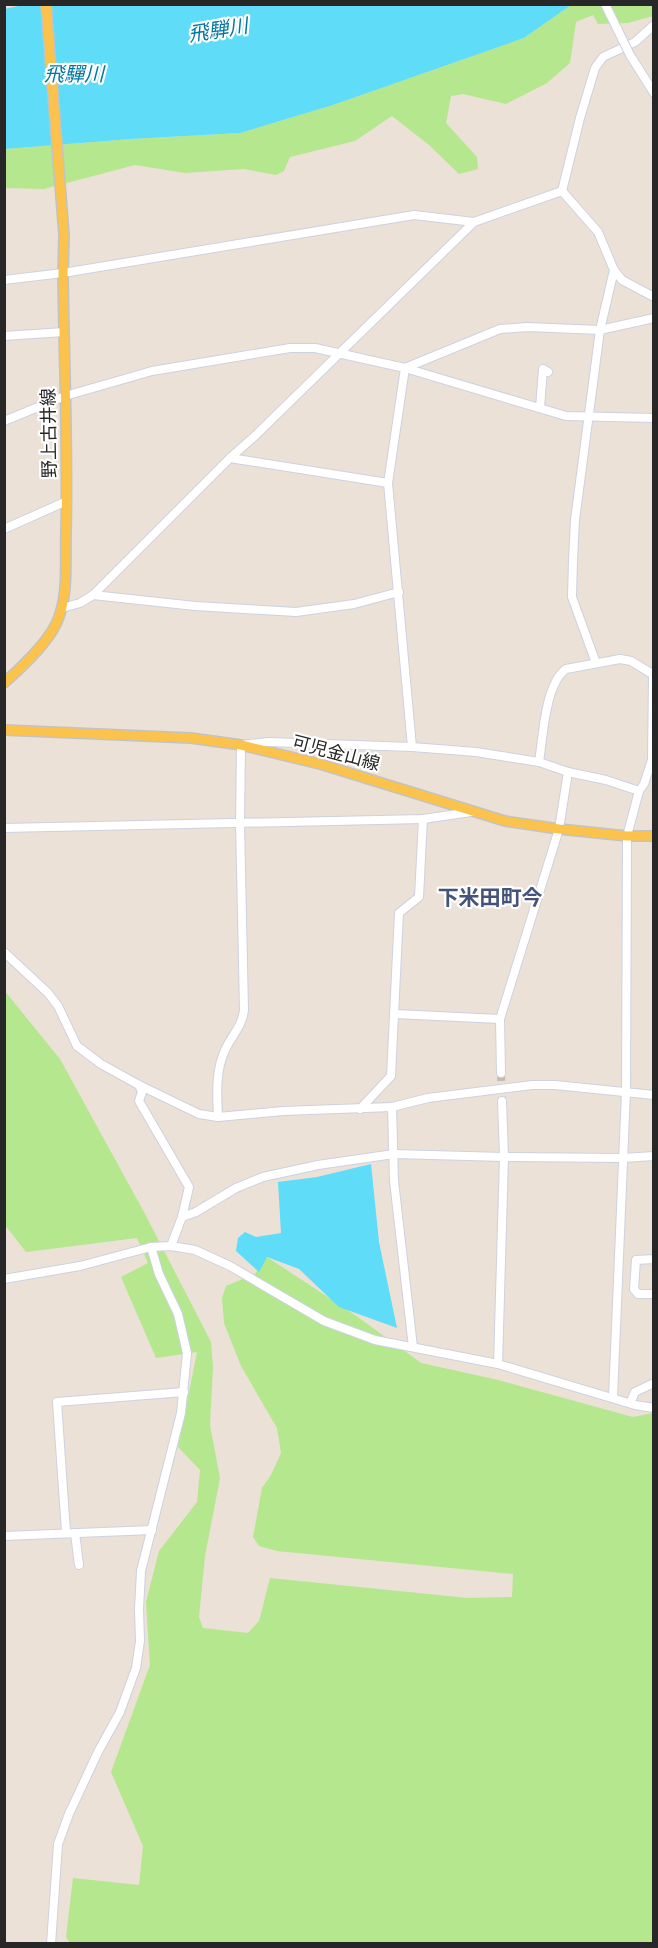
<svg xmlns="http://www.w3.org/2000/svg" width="658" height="1948" font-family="'Fira Sans','Noto Sans JP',sans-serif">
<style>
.green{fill:#b4e78e}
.water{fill:#5fdcf8}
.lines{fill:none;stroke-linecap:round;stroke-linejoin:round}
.minor-tunnel{stroke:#c4bcb4;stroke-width:8;stroke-dasharray:8 4;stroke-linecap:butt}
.minor-casing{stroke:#ccd2e2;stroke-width:10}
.major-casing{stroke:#c3c3c3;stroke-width:12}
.minor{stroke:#fff;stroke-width:8}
.major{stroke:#fbc34b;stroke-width:9}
.minor-bridge-casing{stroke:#ccd2e2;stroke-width:10;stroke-linecap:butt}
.minor-bridge{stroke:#fff;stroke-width:8}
.labels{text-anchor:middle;stroke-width:4.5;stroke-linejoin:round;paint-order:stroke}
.street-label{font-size:18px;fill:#272727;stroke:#fff}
.water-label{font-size:20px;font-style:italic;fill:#03779f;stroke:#fff}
.quarter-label{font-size:21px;font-weight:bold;fill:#44537a;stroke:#fff}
</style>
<rect width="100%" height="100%" fill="#ebe1d7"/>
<!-- green -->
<g class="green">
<path d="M571 5H653V16L628 23 598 24 593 15 576 22 570 63 547 83 506 104 463 94 451 96 446 123 477 157 478 169 459 174 429 145 392 116 355 141 290 157 284 171 276 175 244 169 185 173 135 165 44 189 5 188V149L131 139 240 133 333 105 524 38Z"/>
<path d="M4 990 60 1059 144 1212 211 1342 213 1367 210 1425 220 1478 205 1556 199 1617 203 1628 248 1633 259 1621 270 1578 468 1598 512 1597 513 1574 277 1551 259 1546 253 1537 262 1488 271 1475 281 1453 277 1428 241 1366 224 1323 222 1298 226 1286 255 1274 267 1257 355 1315 421 1363 494 1379 633 1417 653 1413V1943H70L66 1937 73 1878 139 1885 143 1846 111 1772 150 1665 146 1602 159 1551 197 1502 200 1470 178 1447 197 1352 156 1358 121 1277 148 1263 137 1238 26 1252 5 1225Z"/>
</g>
<!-- water -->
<g class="water">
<path d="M28 4 571 5 524 38 333 105 240 133 131 139 5 149 4 9Z"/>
<path d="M371 1164 379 1242 397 1328 339 1307 299 1269 267 1257 259 1272 236 1251 238 1238 245 1232 256 1237 281 1233 278 1182 317 1177Z"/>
</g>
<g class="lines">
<!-- minor-tunnel -->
<path class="minor-tunnel" d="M501 1073 502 1101"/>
<defs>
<g id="minor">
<path d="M630 55 654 93"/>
<path d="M562 191 580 118 595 68 603 57 635 42 654 25"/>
<path d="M562 191 598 232 614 270 622 280 654 297"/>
<path d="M4 280 63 273 414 215 474 222"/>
<path d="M4 336 64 332"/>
<path d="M405 368 388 483 412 747"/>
<path d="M405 368 500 329 527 327 600 330 654 318"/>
<path d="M540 408 543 369 548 372"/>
<path d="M4 421 65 396 152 371 290 348H315L405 368 566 416 654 418"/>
<path d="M230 458 388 483"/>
<path d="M4 529 67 501"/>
<path d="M93 595 195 606 296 612 354 604 399 592"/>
<path d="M62 608 80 603 93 595 230 458 256 435 474 222 562 191"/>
<path d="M596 663 572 597 573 560 575 520 600 330 614 270"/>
<path d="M539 762C543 737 545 684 566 669L620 659 631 661 654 675"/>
<path d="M4 828 423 819 471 812"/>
<path d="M4 952 48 993 58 1006 77 1046 101 1064 139 1085 199 1114 218 1117 283 1111 392 1107 428 1098 532 1085H555L654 1095"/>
<path d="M395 1014 500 1019"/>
<path d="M501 1073 500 1019 559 829 568 772"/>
<path d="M139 1085 142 1092 139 1101 189 1187 182 1217 171 1246"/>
<path d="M392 1107 394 1181 413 1347"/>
<path d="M360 1109 391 1076 399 913 419 897 423 819"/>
<path d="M218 1117C217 1094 215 1070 226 1048 233 1034 242 1026 244 1010L240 822 241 745 269 742 412 747 476 752 539 762 568 772 606 780 639 791"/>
<path d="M182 1217 196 1212 236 1188 263 1177 318 1165 394 1154 504 1157 623 1158 654 1156"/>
<path d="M654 1259 636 1260 634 1289 638 1294H654"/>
<path d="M4 1279 80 1266 151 1247 171 1246 195 1250 230 1266 324 1321 375 1340 498 1364 635 1405 654 1408"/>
<path d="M498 1364 504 1157 502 1101"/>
<path d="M613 1397 626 1092 627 836 639 791 644 784 652 760 653 675"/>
<path d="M630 1403 635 1392 654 1383"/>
<path d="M66 1532 57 1402 184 1392"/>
<path d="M75 1533 79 1565"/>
<path d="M4 1536 152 1530"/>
<path d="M51 1944 58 1844 69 1814 98 1752 120 1712 136 1668 140 1641 139 1609 141 1571 181 1413 187 1353 178 1314 159 1274 151 1247"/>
</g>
<g id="major">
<path d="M4 683C20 669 47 643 56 624 69 597 65 563 66 534 68 447 64 360 63 273L64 235 46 4"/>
<path d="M4 730 191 738 241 745 320 764 505 821 559 829 627 836H654"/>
</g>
</defs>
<!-- minor casing -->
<use href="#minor" class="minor-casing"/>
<!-- major casing -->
<use href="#major" class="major-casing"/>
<!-- minor -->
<use href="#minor" class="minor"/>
<!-- major -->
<use href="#major" class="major"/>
<defs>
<path id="minor-bridge" d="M605 4 630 55"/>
</defs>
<!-- minor-bridge casing -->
<use href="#minor-bridge" class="minor-bridge-casing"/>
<!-- minor-bridge -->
<use href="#minor-bridge" class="minor-bridge"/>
</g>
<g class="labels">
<!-- street labels -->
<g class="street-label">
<text transform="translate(49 433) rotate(-91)" y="6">野上古井線</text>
<text transform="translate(336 753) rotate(15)" y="6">可児金山線</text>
</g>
<!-- water labels -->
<g class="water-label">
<text transform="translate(218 30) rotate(-9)" y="7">飛騨川</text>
<text x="74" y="81">飛驒川</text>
</g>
<!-- quarter labels -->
<g class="quarter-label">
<text x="490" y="905">下米田町今</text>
</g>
</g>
<!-- border -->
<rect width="658" height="1948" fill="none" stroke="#272727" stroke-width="12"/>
</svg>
